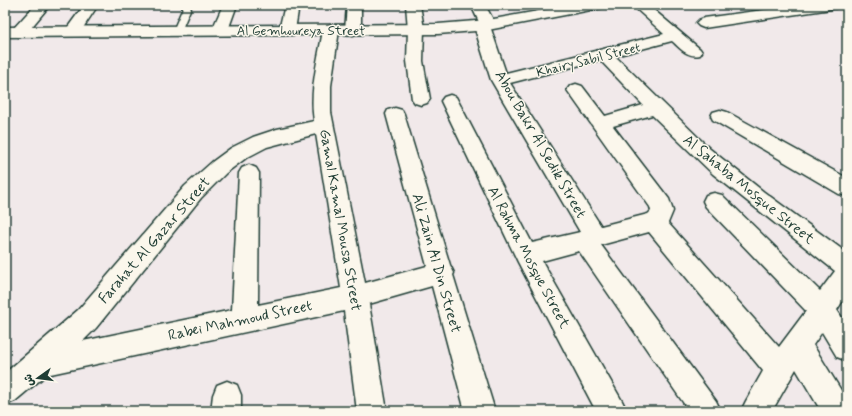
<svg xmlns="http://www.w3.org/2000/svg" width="852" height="416" font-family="Mynerve,'Playpen Sans Arabic',sans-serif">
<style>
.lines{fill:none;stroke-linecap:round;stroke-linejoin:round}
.lane-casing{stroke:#1f3d34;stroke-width:3}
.street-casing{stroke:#1f3d34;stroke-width:3}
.secondary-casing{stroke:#1f3d34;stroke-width:3}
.lane{fill:#fbf7ec;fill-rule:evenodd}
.street{fill:#fbf7ec;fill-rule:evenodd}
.secondary{fill:#fbf7ec;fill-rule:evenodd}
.labels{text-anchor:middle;stroke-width:3;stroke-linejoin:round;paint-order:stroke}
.far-street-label{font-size:13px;fill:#1f3d34;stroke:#fbf7ec}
.street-label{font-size:15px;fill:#1f3d34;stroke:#fbf7ec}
</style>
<rect width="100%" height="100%" fill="#f1e9ea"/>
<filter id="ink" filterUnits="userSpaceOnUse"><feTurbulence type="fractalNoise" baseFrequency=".025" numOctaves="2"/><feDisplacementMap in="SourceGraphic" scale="8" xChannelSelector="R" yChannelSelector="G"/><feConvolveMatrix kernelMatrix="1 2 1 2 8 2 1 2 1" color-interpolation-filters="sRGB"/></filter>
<g filter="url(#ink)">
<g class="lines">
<defs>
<path id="lane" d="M184 5H192L181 31 177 34 174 33 173 31Z"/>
<g id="street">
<path d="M35 5H50L25 35 19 37 13 35 11 32 13 29Z"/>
<path d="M84 5H98L79 34 73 36 67 34 65 31Z"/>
<path d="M223 5H237L228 30 225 33 220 35 215 33 212 30Z"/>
<path d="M285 5H299L295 30 292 33 287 35 282 33 279 30Z"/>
<path d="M347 5H361V30L358 33 353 35 348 33 345 30Z"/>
<path d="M406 5H420L424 29 423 61 430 99 427 103 421 105 415 103 412 99 407 61 408 29Z"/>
<path d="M471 5H485L496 25 491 29 506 73 664 34 632 5H648L700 49 702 52 700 55C688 58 681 49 672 41L615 56 710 149 764 192 847 253V294L837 310 847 325V361L837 357 822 332 813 345 847 400V411H821L796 369 772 411H741L746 401 763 371 649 232 601 245 716 401 721 411H689L579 251 542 261 622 401 627 411H596L518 262 441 101 444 97 450 95 456 97 532 243 580 232 491 80 474 26 479 22ZM600 60 643 105 605 116 582 86 576 84 570 86 567 90 650 207 651 211 648 214 601 226 510 83ZM652 115 713 174 835 271 820 291 722 195 714 193 706 195 703 201 706 207 806 311 779 347 668 223 673 211 669 199 613 126Z"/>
<path d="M800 5H838L836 8 831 9 704 28 699 26 696 23 699 20 704 18Z"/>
<path d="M331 25 336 27 339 30 331 86V112L365 283 427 266 386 114 388 110 395 108 402 110 404 114 450 265 454 273 453 275 495 411H465L432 286 369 304 387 411H357L344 311 46 375 15 401 5 405V373L78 310 185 186 212 162 231 148 253 137 277 129 314 121C309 91 318 60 323 30L326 27ZM316 134 341 288 258 305 259 173 256 168 249 165 242 168 239 173 232 310 83 341 96 328 201 198 226 173 246 158 267 147Z"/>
<path d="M720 110 727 112 847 178V196L839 194 713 120 711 116 713 112Z"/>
<path d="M227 381 237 385 241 395V411H211L213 395 217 385Z"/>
</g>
<path id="secondary" d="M572 5H603L601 8 596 9 488 30 438 34 5 37V27L438 24 488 20Z"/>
</defs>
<!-- lane casing -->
<use href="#lane" class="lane-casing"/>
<!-- street casing -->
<use href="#street" class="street-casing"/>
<!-- secondary casing -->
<use href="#secondary" class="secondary-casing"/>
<!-- lane -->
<use href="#lane" class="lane"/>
<!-- street -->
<use href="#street" class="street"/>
<!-- secondary -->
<use href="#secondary" class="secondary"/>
</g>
</g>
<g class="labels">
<!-- far-street labels -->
<g class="far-street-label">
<text x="301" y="35">Al Gemhoureya Street</text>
<text transform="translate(588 59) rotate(-14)" y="5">Khairy Sabil Street</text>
</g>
<!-- street labels -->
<g class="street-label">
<text transform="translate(541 144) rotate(60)" y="5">Abou Bakr Al Sedik Street</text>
<text transform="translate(749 189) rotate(39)" y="5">Al Sahaba Mosque Street</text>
<text transform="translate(341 220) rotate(80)" y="5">Gamal Kamal Mousa Street</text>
<text transform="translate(154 240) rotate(-49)" y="5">Farahat Al Gazar Street</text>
<text transform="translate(529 257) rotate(62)" y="5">Al Rahma Mosque Street</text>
<text transform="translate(437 263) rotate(74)" y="5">Ali Zain Al Din Street</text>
<text transform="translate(240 320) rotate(-12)" y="5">Rabei Mahmoud Street</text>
</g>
</g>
<!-- margin -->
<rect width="852" height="416" fill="none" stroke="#fbf7ec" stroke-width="20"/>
<rect x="10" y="10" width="832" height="396" fill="none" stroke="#1f3d34" stroke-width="1.5" filter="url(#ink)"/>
<!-- north arrow -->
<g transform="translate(38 378) rotate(256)" stroke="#fbf7ec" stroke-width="3" paint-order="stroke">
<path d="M0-3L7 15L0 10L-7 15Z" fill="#1f3d34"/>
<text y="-6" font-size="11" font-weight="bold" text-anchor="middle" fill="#1f3d34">ش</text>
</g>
</svg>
